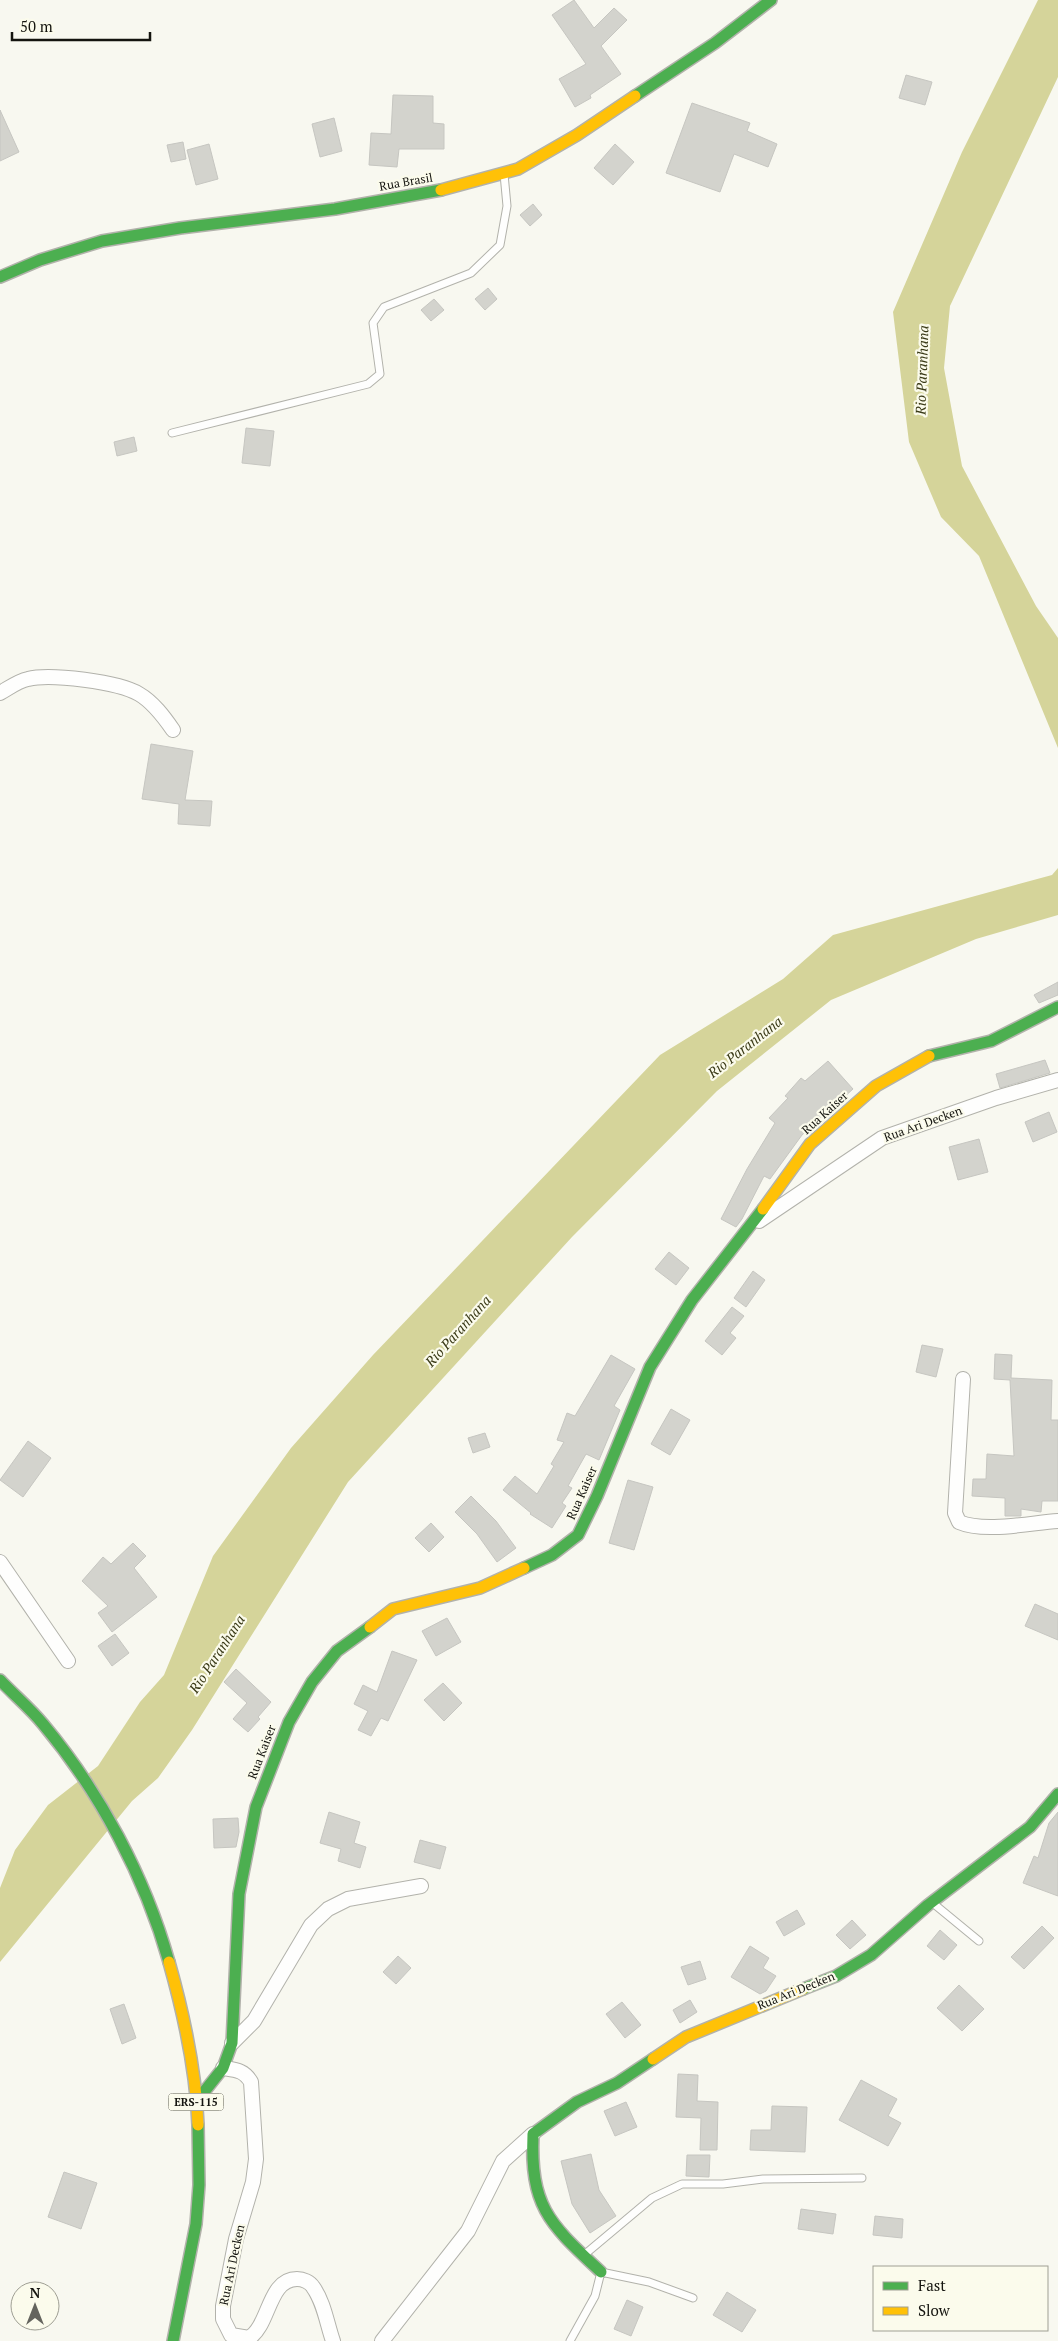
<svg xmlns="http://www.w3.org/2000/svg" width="1058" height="2341" font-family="'PT Serif',serif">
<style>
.water{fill:#d5d49a}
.building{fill:#d3d3cd;stroke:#c6c6c1}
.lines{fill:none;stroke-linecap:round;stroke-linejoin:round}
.lane-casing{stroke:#b2b2ab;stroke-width:9}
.street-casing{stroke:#b2b2ab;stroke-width:16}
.fast-casing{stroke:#b2b2ab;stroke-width:14}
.slow-casing{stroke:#b2b2ab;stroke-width:14}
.lane{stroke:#fefefd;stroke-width:7}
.street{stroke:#fefefd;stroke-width:14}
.fast{stroke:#4caf50;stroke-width:11}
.slow{stroke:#ffc107;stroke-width:11}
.labels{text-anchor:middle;stroke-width:4.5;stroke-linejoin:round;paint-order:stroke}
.shield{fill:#fbfbec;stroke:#595951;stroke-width:1}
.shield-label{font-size:11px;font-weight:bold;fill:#14140f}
.street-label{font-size:12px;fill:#14140f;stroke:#fbfbec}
.water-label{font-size:14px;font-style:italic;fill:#393916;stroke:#fbfbec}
</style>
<rect width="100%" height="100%" fill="#f8f8f0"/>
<!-- water -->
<g class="water">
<path d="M1038 0H1058V77L950 306 944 368 962 466 1036 606 1058 638V748L979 556 941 517 909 442 893 312 962 152Z"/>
<path d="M1058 868V915L976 939 831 1000 717 1091 572 1237 348 1482 192 1730 158 1778 132 1801 0 1962V1888L15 1850 48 1805 98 1766 140 1702 164 1675 213 1556 291 1448 373 1355 660 1055 783 979 833 935 1052 875Z"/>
</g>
<!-- building -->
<g class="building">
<path d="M574 0 594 28 614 8 627 20 601 46 621 74 590 95 591 98 575 107 559 79 586 64 552 15Z"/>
<path d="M906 75 932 82 925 105 899 98Z"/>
<path d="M393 95 433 96V123L444 124V149H399L397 167 369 165 371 133 391 134Z"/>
<path d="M692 103 750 123 747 131 777 144 768 167 734 154 720 192 666 173Z"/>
<path d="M0 110 19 152 0 161Z"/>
<path d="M334 118 342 151 320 157 312 124Z"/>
<path d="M183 142 186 159 171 162 167 145Z"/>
<path d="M209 144 218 179 196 185 187 150Z"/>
<path d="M615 144 634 162 613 185 594 168Z"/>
<path d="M533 204 542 215 530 226 520 215Z"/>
<path d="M488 288 497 299 485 310 475 299Z"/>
<path d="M434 299 444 310 431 321 421 310Z"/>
<path d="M246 428 274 431 270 466 242 463Z"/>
<path d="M134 437 137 451 117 456 114 442Z"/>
<path d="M151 744 193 751 185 800 212 801 210 826 178 824 179 804 142 799Z"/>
<path d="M1058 982V995L1039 1003 1034 995Z"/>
<path d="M1045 1060 1050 1073 1000 1088 996 1074Z"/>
<path d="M828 1061 853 1089 802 1135 770 1179 764 1176 742 1219 736 1227 721 1219 747 1169 775 1123 769 1118 788 1098 785 1096 801 1078 805 1081Z"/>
<path d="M1049 1112 1057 1132 1033 1142 1025 1122Z"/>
<path d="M979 1139 988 1172 958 1180 949 1147Z"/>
<path d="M669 1252 689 1268 676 1285 655 1269Z"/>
<path d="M753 1271 765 1280 746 1307 734 1298Z"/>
<path d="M732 1307 744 1316 730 1333 736 1338 722 1355 705 1341Z"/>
<path d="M922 1345 943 1349 936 1377 916 1372Z"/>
<path d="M995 1354 1012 1355 1011 1378 1052 1380 1051 1420H1058V1501H1042L1041 1512 1021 1509V1516H1005V1498L972 1496 973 1479H986L987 1454 1014 1456 1010 1380 994 1379Z"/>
<path d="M611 1355 635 1369 614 1406 620 1410 599 1460 586 1454 568 1486 572 1488 562 1503 566 1506 552 1528 530 1514 531 1513 503 1490 515 1476 537 1494 554 1466 551 1464 564 1442 557 1440 567 1413 575 1416Z"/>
<path d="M671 1409 690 1420 670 1455 651 1444Z"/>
<path d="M485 1433 490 1447 473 1453 468 1438Z"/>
<path d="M28 1441 51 1458 23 1497 0 1480Z"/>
<path d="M628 1480 653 1487 634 1550 609 1543Z"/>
<path d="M471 1496 496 1521 516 1548 497 1562 477 1534 455 1512Z"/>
<path d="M431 1523 444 1537 429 1552 415 1538Z"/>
<path d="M133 1543 146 1556 134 1568 157 1597 112 1632 98 1613 108 1606 82 1581 103 1557 111 1564Z"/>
<path d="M1035 1604 1058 1614V1640L1025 1626Z"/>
<path d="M447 1618 461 1642 436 1656 422 1631Z"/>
<path d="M115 1634 129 1653 112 1666 98 1646Z"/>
<path d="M392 1651 417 1660 388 1721 381 1718 371 1736 358 1730 368 1711 354 1704 363 1685 377 1692Z"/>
<path d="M236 1669 271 1702 258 1717 260 1719 248 1732 233 1719 247 1703 224 1682Z"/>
<path d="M443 1683 462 1703 444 1721 424 1700Z"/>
<path d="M329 1812 360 1822 354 1843 366 1847 360 1868 338 1861 341 1849 320 1843Z"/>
<path d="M1058 1812V1896L1023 1883 1034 1856 1038 1858 1049 1823Z"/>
<path d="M238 1818 239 1832 236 1847 214 1848 213 1819Z"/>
<path d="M420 1840 446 1847 440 1869 414 1862Z"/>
<path d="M797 1910 805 1924 784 1936 776 1922Z"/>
<path d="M852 1920 866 1935 850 1949 836 1935Z"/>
<path d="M1042 1926 1054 1938 1024 1969 1011 1957Z"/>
<path d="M940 1930 957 1945 944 1960 927 1946Z"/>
<path d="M750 1946 769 1958 763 1968 776 1976 766 1991 760 1994 731 1977Z"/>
<path d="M398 1956 411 1968 396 1984 383 1972Z"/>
<path d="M700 1961 706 1979 688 1985 681 1967Z"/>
<path d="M959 1985 984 2009 962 2031 937 2008Z"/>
<path d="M690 2000 697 2012 680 2023 673 2010Z"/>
<path d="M622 2002 641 2025 625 2038 606 2014Z"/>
<path d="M124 2004 136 2038 122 2044 110 2009Z"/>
<path d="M678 2074 698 2075 697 2101 718 2102 717 2150H700L701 2118 676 2117Z"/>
<path d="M861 2080 897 2099 888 2116 901 2123 888 2146 839 2120Z"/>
<path d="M626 2102 637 2127 615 2136 604 2111Z"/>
<path d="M772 2106 807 2107 805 2152 750 2150 751 2130H771Z"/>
<path d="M591 2154 599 2190 616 2216 590 2233 572 2204 561 2161Z"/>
<path d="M687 2155H710L709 2177 686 2176Z"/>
<path d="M64 2172 97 2183 81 2229 48 2217Z"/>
<path d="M801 2209 836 2214 833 2234 798 2229Z"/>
<path d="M875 2216 903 2219 902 2238 873 2235Z"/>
<path d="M727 2292 756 2310 742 2332 713 2315Z"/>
<path d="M627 2300 643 2307 631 2336 614 2329Z"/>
</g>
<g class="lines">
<defs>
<g id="lane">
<path d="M172 433 368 384 380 374 373 323 384 307 471 273 500 245 507 206 504 174"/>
<path d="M934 1904 979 1941"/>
<path d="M584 2255 652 2198 682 2184H723L763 2179 862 2178"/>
<path d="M570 2341 595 2296 601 2272 649 2282 693 2298"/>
</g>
<g id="street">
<path d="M0 693C9 688 18 681 28 679 50 673 119 682 139 694 153 702 164 717 173 730"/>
<path d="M759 1221 882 1138 996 1098 1058 1080"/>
<path d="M963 1379 955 1513 959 1522C984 1533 1030 1523 1058 1521"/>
<path d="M0 1562 68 1661"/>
<path d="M232 2043 254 2021 311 1925 328 1909 348 1899 421 1886"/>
<path d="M223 2068C236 2070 244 2070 251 2082L256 2159 253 2182 236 2239 223 2306V2319L231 2335 249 2338C270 2325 268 2279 297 2279 303 2279 310 2282 313 2287 324 2302 327 2324 333 2341"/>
<path d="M382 2341 468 2231 503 2161 533 2134"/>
</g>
<g id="fast">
<path d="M635 96 715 43 771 0"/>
<path d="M0 277 40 260 102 241 180 228 335 209 441 190"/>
<path d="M929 1056 991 1041 1058 1007"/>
<path d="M524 1568 552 1555 578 1535 597 1496 650 1367 692 1300 763 1209"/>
<path d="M0 1680C14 1695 30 1708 43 1724 100 1792 145 1877 169 1962"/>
<path d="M803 1989 836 1976 871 1955 928 1905 1030 1827 1058 1794"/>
<path d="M196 2102 223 2068 232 2043 239 1894 256 1807 289 1722 312 1682 337 1651 370 1627"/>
<path d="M601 2272C550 2224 530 2208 533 2134L577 2102 617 2083 653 2059"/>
<path d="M173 2341 196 2224 199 2185 198 2125"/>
</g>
<g id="slow">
<path d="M441 190 518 169 577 135 635 96"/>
<path d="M763 1209 810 1144 876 1086 929 1056"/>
<path d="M370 1627 393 1609 480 1588 524 1568"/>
<path d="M169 1962C184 2015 196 2070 198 2125"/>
<path d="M653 2059 686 2037 803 1989"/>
</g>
</defs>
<!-- lane casing -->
<use href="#lane" class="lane-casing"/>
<!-- street casing -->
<use href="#street" class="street-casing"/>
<!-- fast casing -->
<use href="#fast" class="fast-casing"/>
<!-- slow casing -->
<use href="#slow" class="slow-casing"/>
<!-- lane -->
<use href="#lane" class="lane"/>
<!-- street -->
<use href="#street" class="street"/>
<!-- fast -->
<use href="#fast" class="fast"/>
<!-- slow -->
<use href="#slow" class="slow"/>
</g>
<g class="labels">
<!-- shield labels -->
<rect class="shield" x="168.5" y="2093.5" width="55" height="17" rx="4"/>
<g class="shield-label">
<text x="196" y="2106">ERS-115</text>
</g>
<!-- street labels -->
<g class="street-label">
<text transform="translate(406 182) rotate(-10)" y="4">Rua Brasil</text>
<text transform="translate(825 1113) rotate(-42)" y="4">Rua Kaiser</text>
<text transform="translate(923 1124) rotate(-20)" y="4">Rua Ari Decken</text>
<text transform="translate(582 1493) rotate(-66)" y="4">Rua Kaiser</text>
<text transform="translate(262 1752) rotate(-69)" y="4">Rua Kaiser</text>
<text transform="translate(796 1991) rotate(-22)" y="4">Rua Ari Decken</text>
<text transform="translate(232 2265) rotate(-78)" y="4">Rua Ari Decken</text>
</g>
<!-- water labels -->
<g class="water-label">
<text transform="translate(922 370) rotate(-88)" y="5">Rio Paranhana</text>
<text transform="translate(745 1047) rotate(-38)" y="5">Rio Paranhana</text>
<text transform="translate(458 1331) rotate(-48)" y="5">Rio Paranhana</text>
<text transform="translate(217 1654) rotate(-57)" y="5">Rio Paranhana</text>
</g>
</g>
<!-- legend -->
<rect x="873" y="2266" width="175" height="65" fill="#fbfbec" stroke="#9f9f94"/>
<rect x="883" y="2282" width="25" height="8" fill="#4caf50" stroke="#9f9f94"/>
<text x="918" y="2291" font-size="15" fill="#14140f">Fast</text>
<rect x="883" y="2307" width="25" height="8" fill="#ffc107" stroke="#9f9f94"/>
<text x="918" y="2316" font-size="15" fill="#14140f">Slow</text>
<!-- north arrow -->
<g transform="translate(35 2306)"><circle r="24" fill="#fbfbec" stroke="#9f9f94"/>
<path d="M0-4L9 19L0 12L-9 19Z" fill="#64645e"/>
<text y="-8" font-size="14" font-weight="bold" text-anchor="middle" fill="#14140f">N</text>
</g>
<!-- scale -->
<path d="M12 32v8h138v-8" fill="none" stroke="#14140f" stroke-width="2.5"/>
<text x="20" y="32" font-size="15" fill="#14140f" stroke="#fbfbec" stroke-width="4" paint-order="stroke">50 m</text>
</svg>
